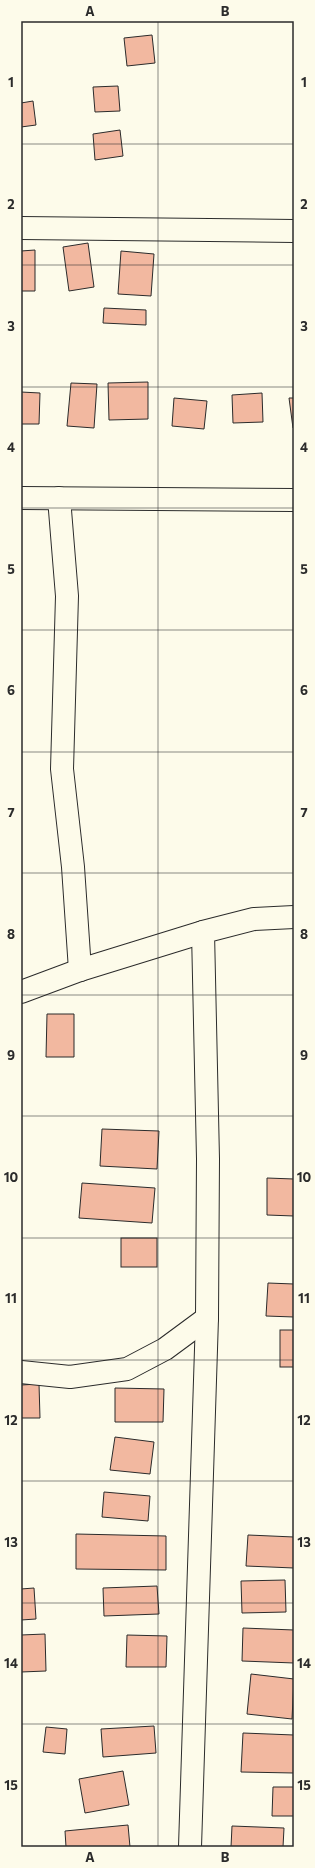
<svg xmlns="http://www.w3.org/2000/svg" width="315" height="1868" font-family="Commissioner,sans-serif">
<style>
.building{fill:#f2b8a0;stroke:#2b2b2b}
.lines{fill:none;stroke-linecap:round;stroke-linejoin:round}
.minor-casing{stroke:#2b2b2b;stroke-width:24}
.minor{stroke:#fdfbea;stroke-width:22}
.grid{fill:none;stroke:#2b2b2b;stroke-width:1;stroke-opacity:0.55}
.neatline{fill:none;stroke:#2b2b2b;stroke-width:1.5}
.grid-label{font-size:13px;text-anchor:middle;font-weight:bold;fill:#2b2b2b}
</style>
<rect width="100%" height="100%" fill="#fdfbea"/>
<!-- building -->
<g class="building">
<path d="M152 35 155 63 127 66 124 38Z"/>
<path d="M118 86 120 111 95 112 93 87Z"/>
<path d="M33 101 36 125 21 127V103Z"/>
<path d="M120 130 123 156 95 160 93 134Z"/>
<path d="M88 243 94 287 69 291 63 247Z"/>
<path d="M35 250V291H21V251Z"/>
<path d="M121 251 154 254 151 296 118 294Z"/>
<path d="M104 308 146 310V325L103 323Z"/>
<path d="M148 382V419L109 420 108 383Z"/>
<path d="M71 383 97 384 94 428 67 426Z"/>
<path d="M21 392 40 393 39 424H21Z"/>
<path d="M262 393 263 422 233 423 232 395Z"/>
<path d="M174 398 207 401 204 429 172 426Z"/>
<path d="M289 398H294V428H293Z"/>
<path d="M47 1014H74V1057H46Z"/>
<path d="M102 1129 159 1131 157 1169 100 1166Z"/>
<path d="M267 1178 294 1179V1216L267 1215Z"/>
<path d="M82 1183 155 1188 152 1223 79 1218Z"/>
<rect x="121" y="1238" width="36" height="29"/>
<path d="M268 1283 294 1284V1317L266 1316Z"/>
<rect x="280" y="1330" width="14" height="37"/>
<path d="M39 1384 40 1418H21V1385Z"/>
<path d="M115 1388 164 1389 163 1422H115Z"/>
<path d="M115 1437 154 1442 150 1474 110 1470Z"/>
<path d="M104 1492 150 1496 148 1521 102 1517Z"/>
<path d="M76 1534 166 1536V1570L76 1569Z"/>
<path d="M248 1535 294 1537V1568L246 1566Z"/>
<path d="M285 1580 286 1612 242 1613 241 1581Z"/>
<path d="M157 1586 159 1614 104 1616 103 1588Z"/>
<path d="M34 1588 36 1619 21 1620V1589Z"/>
<path d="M243 1628 294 1630V1663L242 1661Z"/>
<path d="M45 1634 46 1671 21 1672V1635Z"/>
<path d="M127 1635 167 1636 166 1667H126Z"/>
<path d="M251 1674 294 1679 292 1719 247 1714Z"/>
<path d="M154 1726 156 1753 103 1757 101 1729Z"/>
<path d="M46 1727 67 1729 65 1754 43 1752Z"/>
<path d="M243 1733 294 1735V1773L241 1772Z"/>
<path d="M123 1771 129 1805 85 1813 79 1779Z"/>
<path d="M273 1787H294V1816H272Z"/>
<path d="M128 1825 130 1847H66L65 1831Z"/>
<path d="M232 1826 284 1828 283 1847H231Z"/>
</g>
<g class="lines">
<defs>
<g id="minor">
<path d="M21 228 294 231"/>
<path d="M21 498 294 500"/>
<path d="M59 498 67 596 62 769 73 867 80 970"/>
<path d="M21 992 80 970 203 932"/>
<path d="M21 1372 70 1377 127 1369 165 1349 207 1318"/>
<path d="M190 1847 207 1318 208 1159 203 932 254 919 294 917"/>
</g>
</defs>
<!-- minor casing -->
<use href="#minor" class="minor-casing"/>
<!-- minor -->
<use href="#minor" class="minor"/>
</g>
<!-- grid -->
<path class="grid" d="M158 21V1847M21 144H294M21 265H294M21 387H294M21 508H294M21 630H294M21 752H294M21 873H294M21 995H294M21 1116H294M21 1238H294M21 1360H294M21 1481H294M21 1603H294M21 1724H294"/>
<!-- border -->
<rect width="315" height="1868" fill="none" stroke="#fdfbea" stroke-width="44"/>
<rect x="22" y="22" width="271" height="1824" class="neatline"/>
<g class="grid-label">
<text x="90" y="16">A</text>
<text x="225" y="16">B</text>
<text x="11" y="87">1</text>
<text x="304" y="87">1</text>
<text x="11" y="209">2</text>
<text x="304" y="209">2</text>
<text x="11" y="331">3</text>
<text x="304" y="331">3</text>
<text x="11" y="452">4</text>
<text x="304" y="452">4</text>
<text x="11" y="574">5</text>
<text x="304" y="574">5</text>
<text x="11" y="695">6</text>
<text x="304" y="695">6</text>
<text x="11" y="817">7</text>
<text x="304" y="817">7</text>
<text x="11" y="939">8</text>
<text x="304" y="939">8</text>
<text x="11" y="1060">9</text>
<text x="304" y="1060">9</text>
<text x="11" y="1182">10</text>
<text x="304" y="1182">10</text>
<text x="11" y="1303">11</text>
<text x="304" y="1303">11</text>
<text x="11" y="1425">12</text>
<text x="304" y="1425">12</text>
<text x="11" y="1547">13</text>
<text x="304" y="1547">13</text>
<text x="11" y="1668">14</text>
<text x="304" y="1668">14</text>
<text x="11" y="1790">15</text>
<text x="304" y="1790">15</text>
<text x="90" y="1862">A</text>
<text x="225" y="1862">B</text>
</g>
</svg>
